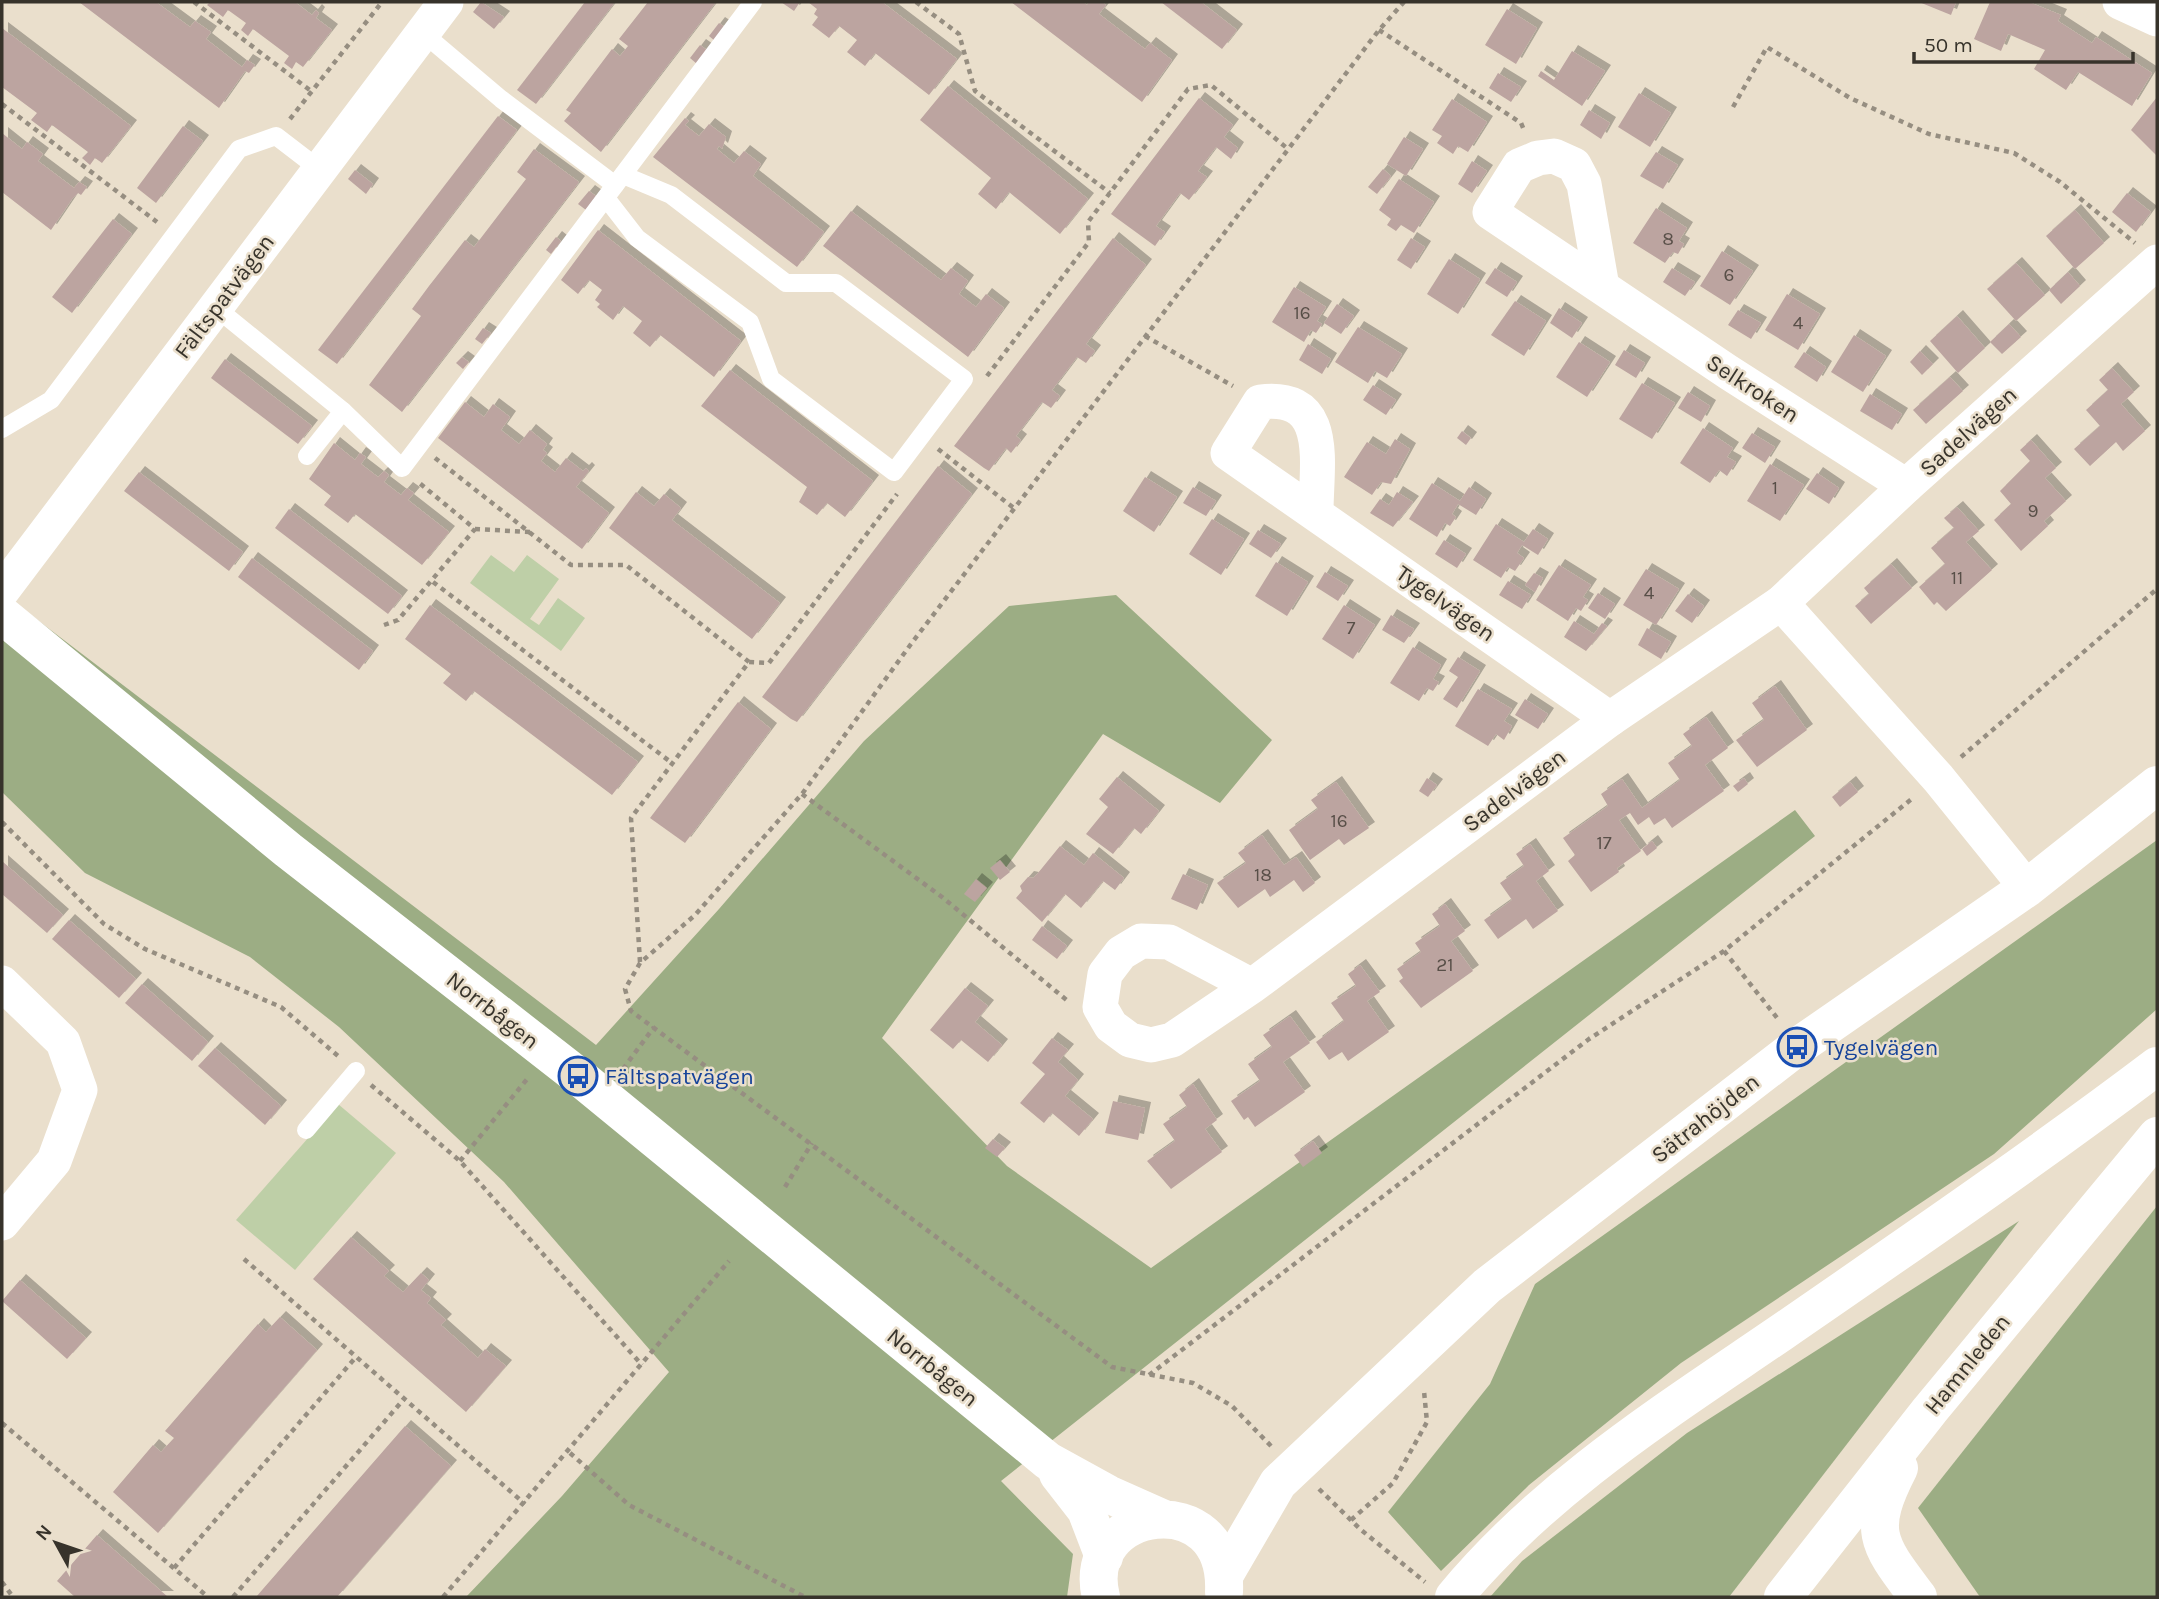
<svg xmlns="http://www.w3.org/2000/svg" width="2159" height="1599" font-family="Karla,sans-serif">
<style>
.green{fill:#becfa7}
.forest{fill:#9cad84}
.building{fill:#bca4a0;filter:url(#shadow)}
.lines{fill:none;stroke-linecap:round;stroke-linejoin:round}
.path{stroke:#968e81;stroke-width:4.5;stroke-dasharray:5 5;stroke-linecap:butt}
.lane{stroke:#fff;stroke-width:18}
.street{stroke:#fff;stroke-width:35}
.secondary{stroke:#fff;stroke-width:38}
.labels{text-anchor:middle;stroke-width:5;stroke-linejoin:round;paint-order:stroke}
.number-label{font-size:19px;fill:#584f48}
.street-label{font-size:23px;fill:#37332b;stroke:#eadfcc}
.transit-label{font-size:23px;fill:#164399;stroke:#eadfcc;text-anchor:start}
</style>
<defs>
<filter id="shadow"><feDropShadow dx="6" dy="-6" stdDeviation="0" flood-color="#0004"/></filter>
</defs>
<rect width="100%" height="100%" fill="#eadfcc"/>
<!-- green -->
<g class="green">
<path d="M491 555 514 572 527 555 559 579 530 619 539 625 558 598 585 618 561 651 470 583Z"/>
<path d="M338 1104 396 1153 295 1270 236 1220Z"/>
</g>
<!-- forest -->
<g class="forest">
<path d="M2 593 596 1045 719 909 864 741 1009 606 1116 595 1272 740 1220 803 1103 734 882 1038 1007 1166 1151 1268 1795 810 1815 836 1001 1481 1073 1554 1067 1597H466L562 1496 669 1372 504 1182 339 1027 250 957 85 873 2 792Z"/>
<path d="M2157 840V1009L1994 1154 1681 1363 1529 1485 1441 1571 1388 1512 1490 1384 1535 1284Z"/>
<path d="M2157 1206V1597H1980L1918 1508Z"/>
<path d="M2019 1221 1729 1597H1490L1522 1561 1687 1433Z"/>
</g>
<!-- building -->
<g class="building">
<path d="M79 2H156L190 27 195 21 211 32 206 39 242 67 247 60 255 65 249 73 245 71 219 108Z"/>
<path d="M210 2H295L312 15 316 10 319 13 316 18 332 30 303 67 296 62 292 69 284 63 289 56 253 29 248 36 241 30 246 23 228 10 223 17 207 5Z"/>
<path d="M481 2 504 17 494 29 473 12Z"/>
<path d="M585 2H615L536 104 517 90Z"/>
<path d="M648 2H716L601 152 564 121 571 113 566 110 612 49 620 56 628 46 619 39Z"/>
<path d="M781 2H800L794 11Z"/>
<path d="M808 2H882L957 59 929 95 875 53 865 66 847 52 857 40 839 26 829 38 812 25 818 17 814 14 817 9Z"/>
<path d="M1011 2H1083L1087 5 1089 2H1102L1106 5 1099 14 1145 49 1150 43 1172 60 1142 102Z"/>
<path d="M1161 2H1201L1237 30 1222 49Z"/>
<path d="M1919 2H1956L1951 15Z"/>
<path d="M1990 2H2029L2061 15 2058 21 2092 43 2096 37 2152 73 2132 106 2078 72 2066 90 2034 69 2045 50 2008 34 2001 51 1974 39Z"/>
<path d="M1507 9 1537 28 1516 64 1485 45Z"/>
<path d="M719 23 725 27 715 41 709 36Z"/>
<path d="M2 28 131 126 102 163 95 158 90 165 82 158 88 152 52 125 47 132 31 120 37 113 2 87Z"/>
<path d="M700 45 707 50 697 64 690 58Z"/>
<path d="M1572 51 1605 71 1582 106 1538 76 1541 71 1554 80Z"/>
<path d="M1498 73 1521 87 1511 102 1489 88Z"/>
<path d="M948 86 1088 199 1060 234 1009 192 996 209 978 194 991 178 920 120Z"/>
<path d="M1639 93 1671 113 1650 147 1618 127Z"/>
<path d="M2157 97V156L2131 130Z"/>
<path d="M1199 98 1233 125 1224 137 1238 148 1231 159 1216 147 1198 171 1207 177 1189 200 1180 193 1156 226 1165 232 1155 246 1111 214Z"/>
<path d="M1452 99 1487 122 1468 152 1458 146 1453 154 1437 143 1442 136 1432 130Z"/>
<path d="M1589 110 1610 123 1601 139 1580 125Z"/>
<path d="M498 116 517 130 337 364 318 350Z"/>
<path d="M685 118 689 121 685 125 699 136 709 124 726 137 722 149 719 146 717 149 734 163 744 151 761 164 753 176 824 232 797 267 653 157Z"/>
<path d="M183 126 203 141 156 203 137 188Z"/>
<path d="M2 133 22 149 27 142 43 154 38 161 74 188 79 182 87 187 81 195 78 193 72 199 51 230 2 192Z"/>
<path d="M1404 137 1423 149 1406 176 1387 164Z"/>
<path d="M534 149 579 182 402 412 369 385 421 316 412 309 429 286 465 240 474 247 526 179 517 172Z"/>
<path d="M1656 152 1678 165 1663 189 1640 176Z"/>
<path d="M1472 161 1487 171 1472 193 1458 184Z"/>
<path d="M1383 169 1391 176 1377 194 1368 187Z"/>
<path d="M355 170 373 184 366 194 348 179Z"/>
<path d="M1399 179 1434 202 1414 233 1401 225 1396 231 1387 225 1391 219 1379 210Z"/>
<path d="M589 191 596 196 586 210 578 204Z"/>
<path d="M2127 193 2151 212 2136 232 2112 212Z"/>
<path d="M1656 208 1687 228 1679 241 1684 244 1678 254 1673 252 1665 263 1633 243Z"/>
<path d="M2075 210 2104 243 2075 269 2046 236Z"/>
<path d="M851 211 941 280 951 268 968 281 959 294 976 307 986 294 1004 308 968 357 823 246Z"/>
<path d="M113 219 132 234 72 313 52 297Z"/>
<path d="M598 230 741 341 714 377 660 335 650 347 633 333 642 321 623 306 613 320 597 307 600 304 595 300 602 290 589 280 578 294 561 280Z"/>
<path d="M556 237 561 241 551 254 546 250Z"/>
<path d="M1113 238 1146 265 1086 344 1095 351 1086 363 1077 357 1052 390 1060 396 1051 408 1042 402 1016 436 1021 440 1011 453 1006 448 989 471 984 468 954 446Z"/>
<path d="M1411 238 1425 247 1411 269 1397 260Z"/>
<path d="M1722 251 1753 271 1730 305 1700 286Z"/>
<path d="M1449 259 1480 279 1458 314 1427 294Z"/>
<path d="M2016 263 2045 295 2016 321 1987 289Z"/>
<path d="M1495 268 1517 282 1507 297 1485 283Z"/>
<path d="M1672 268 1695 282 1685 296 1663 282Z"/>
<path d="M2068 272 2080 286 2061 304 2049 290Z"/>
<path d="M1294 287 1326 307 1317 321 1322 324 1316 333 1311 330 1304 342 1272 322Z"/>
<path d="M1787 294 1820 314 1798 350 1765 330Z"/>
<path d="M1515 301 1546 321 1524 356 1491 335Z"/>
<path d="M1337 304 1354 316 1341 334 1324 323Z"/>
<path d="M1559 308 1582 323 1572 338 1550 323Z"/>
<path d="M1738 310 1761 323 1751 339 1728 325Z"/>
<path d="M1957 316 1985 348 1958 373 1930 341Z"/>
<path d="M2009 324 2021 337 2002 354 1990 342Z"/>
<path d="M1358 327 1402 354 1387 378 1375 371 1368 383 1335 362Z"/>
<path d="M483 328 491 333 482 344 475 339Z"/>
<path d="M1854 335 1886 356 1863 392 1831 372Z"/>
<path d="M1579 342 1610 362 1587 397 1556 377Z"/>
<path d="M1308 344 1331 359 1322 374 1299 360Z"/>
<path d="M1624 350 1645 363 1636 378 1615 365Z"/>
<path d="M1920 351 1933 364 1922 375 1910 362Z"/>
<path d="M1804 352 1826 367 1817 382 1794 367Z"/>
<path d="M462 357 469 362 463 369 456 363Z"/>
<path d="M225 359 312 426 298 444 211 378Z"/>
<path d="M2112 368 2134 392 2121 404 2145 431 2123 451 2116 442 2090 466 2074 449 2100 426 2086 410 2108 390 2099 380Z"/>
<path d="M730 370 873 481 845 517 827 503 817 515 799 502 807 487 701 406Z"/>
<path d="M1950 377 1963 391 1926 424 1913 410Z"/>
<path d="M1642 383 1675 403 1652 439 1619 419Z"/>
<path d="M1373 385 1396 400 1386 415 1363 400Z"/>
<path d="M1688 392 1710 406 1701 422 1678 408Z"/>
<path d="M1870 394 1902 414 1892 430 1860 411Z"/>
<path d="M465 402 484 417 493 404 510 417 501 430 519 444 530 430 547 444 543 450 547 453 541 461 555 472 566 458 583 471 586 468 589 471 576 487 609 513 582 549 438 438Z"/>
<path d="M1703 428 1733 448 1727 457 1736 462 1727 476 1719 470 1710 483 1680 463Z"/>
<path d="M1462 431 1471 438 1466 445 1457 438Z"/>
<path d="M1752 433 1775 447 1765 463 1742 448Z"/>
<path d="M1395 439 1410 449 1391 484 1381 482 1372 495 1344 477 1367 442 1386 454Z"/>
<path d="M2031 440 2056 468 2045 478 2066 501 2044 521 2048 526 2021 551 1994 520 2011 504 2000 491 2030 461 2020 450Z"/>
<path d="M334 443 355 460 360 453 366 457 361 464 378 477 384 471 389 475 384 482 401 495 407 488 414 493 408 500 449 532 422 565 355 514 348 523 324 505 331 496 309 479Z"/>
<path d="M1770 464 1804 485 1780 521 1747 501Z"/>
<path d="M938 466 972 494 797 722 791 719 762 697Z"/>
<path d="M139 472 243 552 229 571 124 491Z"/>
<path d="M1817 473 1839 488 1829 504 1806 489Z"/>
<path d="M1145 477 1177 497 1154 532 1123 511Z"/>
<path d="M1432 483 1460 501 1469 487 1486 499 1476 515 1458 504 1452 514 1456 517 1450 526 1445 523 1437 537 1409 519Z"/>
<path d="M1193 487 1216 501 1206 516 1183 503Z"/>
<path d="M636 492 654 506 664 494 681 508 672 520 780 603 752 639 609 528Z"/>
<path d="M1397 492 1413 502 1393 527 1370 513 1380 499 1389 505Z"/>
<path d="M1957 507 1979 531 1966 542 1992 570 1946 611 1937 602 1934 605 1919 587 1945 564 1931 548 1954 528 1944 518Z"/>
<path d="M289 509 402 596 388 614 275 528Z"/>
<path d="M1212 519 1244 539 1221 575 1189 554Z"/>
<path d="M1496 524 1524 542 1533 529 1548 539 1538 555 1522 545 1517 553 1524 558 1515 571 1508 567 1501 578 1473 560Z"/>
<path d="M1258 530 1281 544 1271 558 1249 544Z"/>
<path d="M1444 540 1466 554 1457 568 1435 554Z"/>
<path d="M252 558 373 651 359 670 238 577Z"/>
<path d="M1276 562 1308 582 1287 616 1255 596Z"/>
<path d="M1891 564 1912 588 1871 624 1855 606 1869 594 1864 588Z"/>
<path d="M1559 565 1591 585 1583 597 1588 600 1581 611 1576 608 1568 621 1536 600Z"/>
<path d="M1646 569 1679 589 1656 625 1623 605Z"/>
<path d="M1325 572 1348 586 1338 601 1316 587Z"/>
<path d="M1534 573 1543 578 1535 592 1525 585Z"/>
<path d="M1508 581 1531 595 1522 609 1499 595Z"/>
<path d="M1598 593 1615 604 1605 619 1588 608Z"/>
<path d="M1688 594 1704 606 1692 623 1675 611Z"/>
<path d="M430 605 638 762 612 795 474 691 466 701 443 683 451 674 405 639Z"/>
<path d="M1344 605 1375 625 1353 659 1322 639Z"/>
<path d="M1391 615 1414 629 1404 643 1382 630Z"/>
<path d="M1574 621 1594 634 1602 623 1607 626 1586 651 1564 637Z"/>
<path d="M1647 628 1671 642 1661 659 1638 645Z"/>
<path d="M1413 647 1441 665 1433 679 1439 682 1433 691 1427 688 1419 701 1390 683Z"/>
<path d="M1458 657 1480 671 1457 708 1443 699 1458 677 1449 671Z"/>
<path d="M1775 686 1807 730 1757 767 1736 740 1764 720 1752 703Z"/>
<path d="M1478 689 1512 709 1504 721 1512 726 1504 740 1496 734 1488 746 1455 726Z"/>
<path d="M1525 699 1548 714 1538 729 1515 715Z"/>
<path d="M738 702 771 729 685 843 650 818Z"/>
<path d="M1706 717 1728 748 1705 765 1724 791 1672 828 1665 818 1654 825 1649 817 1638 825 1630 813 1619 820 1641 851 1617 868 1619 872 1591 892 1568 861 1575 855 1563 838 1608 806 1601 794 1622 779 1642 808 1680 780 1668 763 1692 746 1683 734Z"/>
<path d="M1117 777 1159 811 1141 834 1134 828 1113 854 1086 834 1108 807 1099 799Z"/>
<path d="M1427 778 1437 785 1428 797 1419 791Z"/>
<path d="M1744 778 1748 784 1738 792 1733 786Z"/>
<path d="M1336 782 1369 828 1344 845 1339 839 1310 860 1289 830 1318 809 1311 800Z"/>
<path d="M1850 782 1858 792 1840 807 1832 797Z"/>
<path d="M1262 835 1284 865 1296 857 1315 883 1303 892 1294 880 1270 897 1265 889 1238 908 1217 883 1246 863 1238 853Z"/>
<path d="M1652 841 1657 848 1647 856 1642 849Z"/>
<path d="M1530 844 1549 871 1536 881 1558 911 1533 929 1526 919 1498 939 1484 920 1512 900 1500 883 1524 866 1516 854Z"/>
<path d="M1060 846 1084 865 1093 853 1124 878 1115 890 1103 881 1081 908 1065 894 1042 922 1016 898 1022 891 1020 886 1028 877 1033 878 1038 873Z"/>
<path d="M1000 860 1010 872 1000 880 990 868Z"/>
<path d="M2 861 63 915 47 933 2 894Z"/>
<path d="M1183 874 1208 885 1197 910 1171 899Z"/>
<path d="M976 879 987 888 975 902 964 894Z"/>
<path d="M1445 904 1465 931 1451 941 1473 971 1421 1008 1399 981 1403 978 1397 969 1421 952 1415 943 1440 926 1432 914Z"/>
<path d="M69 920 136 979 119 998 52 939Z"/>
<path d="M1042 926 1067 946 1057 959 1032 940Z"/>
<path d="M1360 965 1380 992 1367 1001 1389 1032 1348 1061 1342 1052 1329 1060 1316 1042 1344 1021 1331 1003 1356 986 1348 974Z"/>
<path d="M142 984 208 1042 192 1061 125 1003Z"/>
<path d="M965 988 988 1006 975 1022 1002 1045 988 1062 961 1040 953 1049 930 1030Z"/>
<path d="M1290 1016 1310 1043 1283 1062 1305 1092 1255 1127 1248 1117 1244 1120 1231 1101 1260 1081 1248 1064 1272 1047 1263 1035Z"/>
<path d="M1052 1038 1068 1050 1058 1062 1078 1080 1065 1096 1093 1119 1079 1136 1052 1113 1044 1123 1020 1103 1045 1074 1032 1063Z"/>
<path d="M215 1048 281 1106 265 1125 198 1066Z"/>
<path d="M1193 1084 1217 1120 1205 1129 1222 1152 1171 1189 1147 1161 1175 1141 1163 1124 1187 1107 1179 1095Z"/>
<path d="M1113 1101 1145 1108 1138 1140 1105 1133Z"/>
<path d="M993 1139 1005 1148 997 1157 985 1148Z"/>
<path d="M1313 1141 1322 1153 1303 1167 1294 1155Z"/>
<path d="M351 1237 389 1271 384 1276 403 1292 421 1273 429 1280 421 1290 431 1298 427 1303 446 1320 441 1325 478 1358 485 1349 506 1366 466 1412 313 1279Z"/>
<path d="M20 1280 86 1338 67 1359 2 1301Z"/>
<path d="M280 1317 317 1350 158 1533 113 1492 153 1445 161 1452 174 1438 165 1431 258 1324 266 1332Z"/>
<path d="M405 1426 451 1466 337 1597H256Z"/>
<path d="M97 1535 168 1597H75L57 1581Z"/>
</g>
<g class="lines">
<!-- path -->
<g class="path">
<path d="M194 2 311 91"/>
<path d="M916 2 959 34 975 91 1110 193"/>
<path d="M1379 30 1521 123 1524 130"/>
<path d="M2 104 157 222"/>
<path d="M1733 107 1767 47 1850 98 1929 134 2014 153 2060 182 2135 243"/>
<path d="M290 119 382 2"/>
<path d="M1145 336 1233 386"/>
<path d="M987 376 1089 242 1088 222 1188 89 1211 85 1288 149"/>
<path d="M938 449 1015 509"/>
<path d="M435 458 571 565H626L749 662"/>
<path d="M475 529 530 532"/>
<path d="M433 582 672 763"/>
<path d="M384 625 398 620 475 529 417 481"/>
<path d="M1961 757 2157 589"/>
<path d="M802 794 942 897 1069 1002"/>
<path d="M2 822 104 924 145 949 281 1007 338 1056"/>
<path d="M1724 951 1778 1019"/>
<path d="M640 962 631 818 749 662 769 663 897 494"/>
<path d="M623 1069 654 1027"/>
<path d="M371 1085 460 1161 642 1365"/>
<path d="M460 1161 528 1078"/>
<path d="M785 1187 812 1143"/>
<path d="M244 1259 525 1504"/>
<path d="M1149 1375 1589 1039 1724 951 1914 797"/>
<path d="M2 1423 208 1597"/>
<path d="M1271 1446 1232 1406 1193 1383 1112 1367 631 1011 625 989 640 963 695 915 802 794 911 644 1379 30 1404 2"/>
<path d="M570 1453 629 1505 805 1597"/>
<path d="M1319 1489 1360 1529 1425 1582"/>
<path d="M1351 1520 1393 1483 1427 1422 1424 1391"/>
<path d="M174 1568 356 1357"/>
<path d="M2 1582 13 1597"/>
<path d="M233 1597 404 1399"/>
<path d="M443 1597 729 1261"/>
</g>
<!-- lane -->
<g class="lane">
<path d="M423 33 501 99 615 185"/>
<path d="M606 198 637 238 750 322 771 379 894 472 964 379 836 283H786L671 195 623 175"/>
<path d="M215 307 343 411 402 468 753 2"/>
<path d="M2 429 51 400 239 149 276 136 319 169"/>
<path d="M307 456 343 411"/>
<path d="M306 1130 356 1071"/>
</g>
<!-- street -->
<g class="street">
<path d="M2120 2 2157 19"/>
<path d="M1602 287 1584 184 1574 165 1554 156 1538 158 1519 166 1490 212 1728 372 1906 486"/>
<path d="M1316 512C1316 464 1332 393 1260 402L1228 453 1610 719"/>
<path d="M2 591 446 2"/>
<path d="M1781 603 1938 778 2027 888"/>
<path d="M2 983 63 1042 80 1090 54 1161 2 1223"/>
<path d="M1252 986 1169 942 1141 941 1121 953 1105 974 1100 1007 1111 1026 1130 1040 1151 1045 1172 1040 1252 986 1610 719 1781 603 1906 486 2157 262"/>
</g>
<!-- secondary -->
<g class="secondary">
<path d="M2 615 288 850 578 1076 1048 1461 1108 1494 1162 1518"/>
<path d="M1899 1468C1866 1532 1878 1544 1918 1597"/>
<path d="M1058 1474 1086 1510 1104 1557"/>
<path d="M1225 1574 1278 1483 1487 1286 1797 1047 2027 888 2157 785"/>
<path d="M1101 1597C1078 1507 1229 1483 1224 1592"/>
<path d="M1454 1597C1545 1487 1665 1412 1782 1332 1908 1245 2034 1159 2157 1066"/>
<path d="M1783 1597 1930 1410 2157 1136"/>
</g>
</g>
<!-- icons -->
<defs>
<symbol id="bus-ring" viewBox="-11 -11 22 22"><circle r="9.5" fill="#eadfcc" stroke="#1a4fb4" stroke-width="1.5"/><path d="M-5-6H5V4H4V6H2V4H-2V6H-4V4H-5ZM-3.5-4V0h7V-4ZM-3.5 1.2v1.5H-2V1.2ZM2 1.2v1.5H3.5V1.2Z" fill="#1a4fb4"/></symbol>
</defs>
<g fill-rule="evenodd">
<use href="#bus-ring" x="1775" y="1025" width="44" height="44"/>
<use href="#bus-ring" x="556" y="1054" width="44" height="44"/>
</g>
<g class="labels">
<!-- number labels -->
<g class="number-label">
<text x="1668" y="245">8</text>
<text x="1729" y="281">6</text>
<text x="1302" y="319">16</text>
<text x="1798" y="329">4</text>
<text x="1775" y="494">1</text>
<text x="2033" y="517">9</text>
<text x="1957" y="584">11</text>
<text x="1649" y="599">4</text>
<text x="1351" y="634">7</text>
<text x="1339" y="827">16</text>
<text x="1604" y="849">17</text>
<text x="1263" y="881">18</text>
<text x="1445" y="971">21</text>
</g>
<!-- street labels -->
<g class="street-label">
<text transform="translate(224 296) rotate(-53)" y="8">Fältspatvägen</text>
<text transform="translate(1753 388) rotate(33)" y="8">Selkroken</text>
<text transform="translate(1968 431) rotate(-42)" y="8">Sadelvägen</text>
<text transform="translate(1446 603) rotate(35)" y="8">Tygelvägen</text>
<text transform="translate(1514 790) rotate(-37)" y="8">Sadelvägen</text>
<text transform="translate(493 1010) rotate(38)" y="8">Norrbågen</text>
<text transform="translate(1705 1118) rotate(-38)" y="8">Sätrahöjden</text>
<text transform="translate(1967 1364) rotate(-51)" y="8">Hamnleden</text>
<text transform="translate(933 1367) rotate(39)" y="8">Norrbågen</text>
</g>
<!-- transit labels -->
<g class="transit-label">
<text x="1824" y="1055">Tygelvägen</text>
<text x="605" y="1084">Fältspatvägen</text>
</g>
</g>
<!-- border -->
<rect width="2159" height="1599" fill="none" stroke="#37332b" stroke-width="7"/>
<!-- north arrow -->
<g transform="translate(56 1543) rotate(310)" stroke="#eadfcc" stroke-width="5" paint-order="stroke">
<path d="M0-5L12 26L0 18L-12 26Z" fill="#37332b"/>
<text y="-10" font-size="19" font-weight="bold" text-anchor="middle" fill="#37332b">N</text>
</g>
<!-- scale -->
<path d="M1914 52v10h219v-10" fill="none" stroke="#37332b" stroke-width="3.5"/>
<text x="1924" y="52" font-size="21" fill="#37332b" stroke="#eadfcc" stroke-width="5" paint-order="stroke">50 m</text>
</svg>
